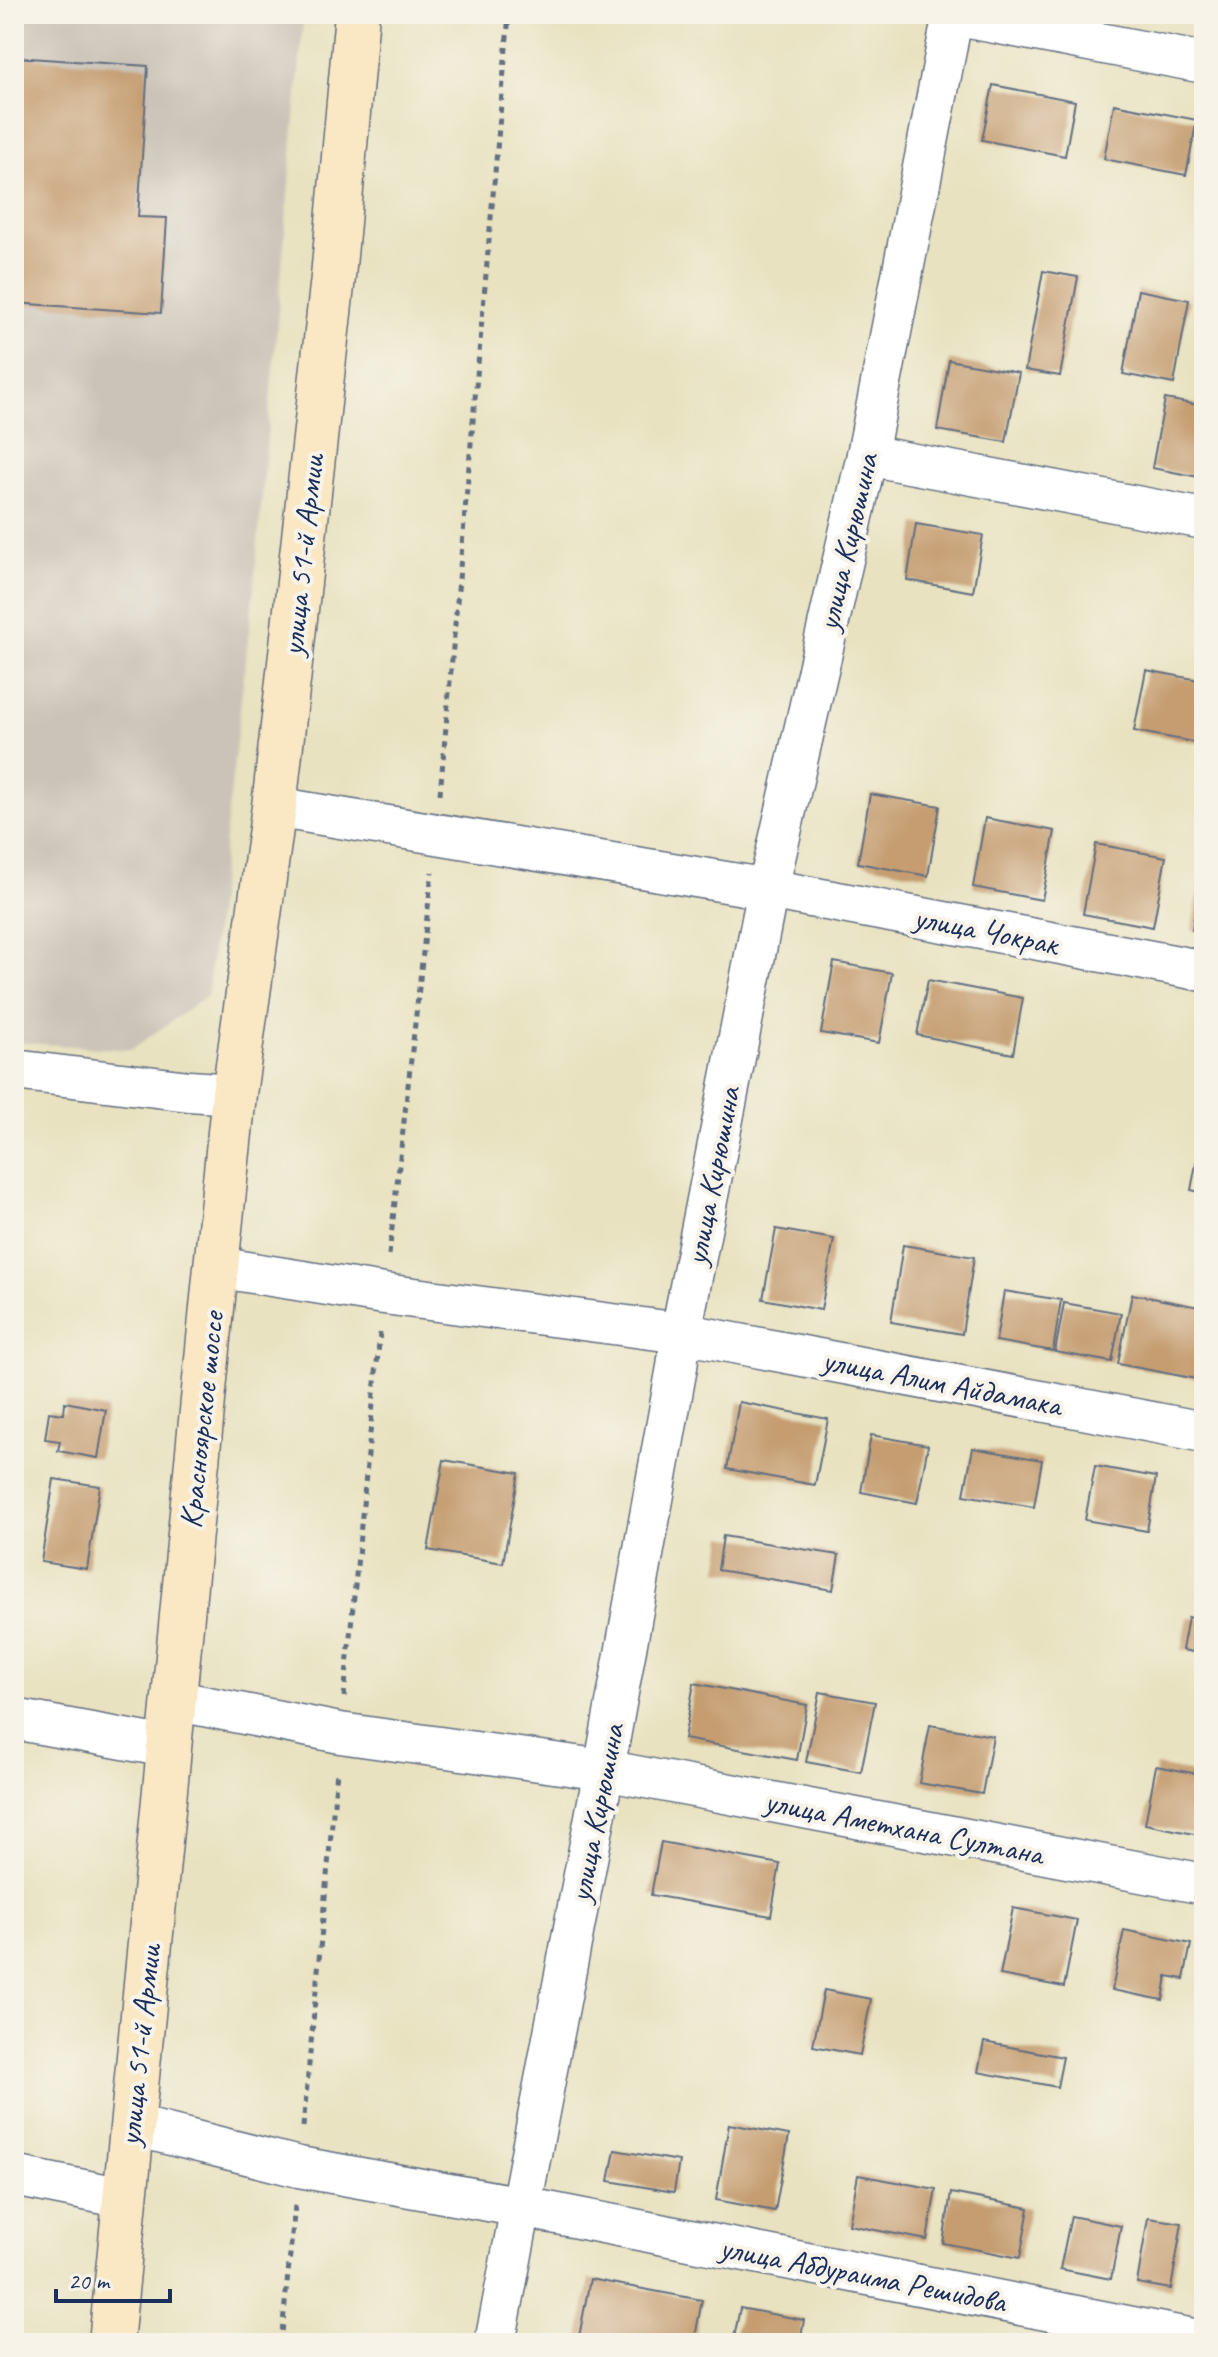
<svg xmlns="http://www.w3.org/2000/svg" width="1218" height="2357" font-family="Caveat,sans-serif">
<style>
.industrial{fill:#cbc3b8}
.building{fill:#c59d71}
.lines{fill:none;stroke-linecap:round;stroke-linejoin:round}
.street-casing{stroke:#636e80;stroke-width:43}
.secondary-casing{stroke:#636e80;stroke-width:47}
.path{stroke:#636e80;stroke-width:5;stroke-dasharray:6 6;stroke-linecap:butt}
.street{stroke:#fff;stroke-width:40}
.secondary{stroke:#fae7c3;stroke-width:44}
.labels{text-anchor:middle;stroke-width:8;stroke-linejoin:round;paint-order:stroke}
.street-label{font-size:32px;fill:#1b2f5e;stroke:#f7f3e8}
</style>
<rect width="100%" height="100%" fill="#f7f3e8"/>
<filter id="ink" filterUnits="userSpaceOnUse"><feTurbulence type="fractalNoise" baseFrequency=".0125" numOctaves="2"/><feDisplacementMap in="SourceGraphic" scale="16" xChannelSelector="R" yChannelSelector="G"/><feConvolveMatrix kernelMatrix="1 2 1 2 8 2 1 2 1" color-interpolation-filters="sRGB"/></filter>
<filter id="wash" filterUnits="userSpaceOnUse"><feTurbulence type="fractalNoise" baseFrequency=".006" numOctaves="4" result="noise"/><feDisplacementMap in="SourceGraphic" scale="32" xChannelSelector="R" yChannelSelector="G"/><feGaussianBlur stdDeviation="1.8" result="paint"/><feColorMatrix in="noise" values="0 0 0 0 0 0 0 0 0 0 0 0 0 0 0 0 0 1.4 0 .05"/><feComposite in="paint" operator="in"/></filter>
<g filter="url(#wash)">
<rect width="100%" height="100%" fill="#e8e2c0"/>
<!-- industrial -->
<path class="industrial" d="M14 14H304L254 587 207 996 131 1050 14 1042Z"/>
<g id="blocks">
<!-- building -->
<g class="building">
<path d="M14 57 148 66 138 217 167 218 161 313 14 303Z"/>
<path d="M993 85 1075 101 1065 156 982 140Z"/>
<path d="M1114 104 1197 120 1186 175 1104 159Z"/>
<path d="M1043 271 1078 277 1060 376 1025 370Z"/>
<path d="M1138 290 1189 300 1174 384 1123 374Z"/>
<path d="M949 360 1019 373 1006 442 937 430Z"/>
<path d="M1165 399 1204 406V478L1152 468Z"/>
<path d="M916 524 983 535 973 592 907 580Z"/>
<path d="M1146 670 1204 681V744L1134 731Z"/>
<path d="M870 794 940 806 928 876 858 863Z"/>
<path d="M985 818 1055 831 1042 900 973 887Z"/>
<path d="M1096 844 1166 857 1153 927 1083 914Z"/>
<path d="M1202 869H1204V932L1192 930Z"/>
<path d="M834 962 892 973 879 1043 821 1033Z"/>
<path d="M928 980 1023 998 1013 1054 917 1035Z"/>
<path d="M1200 1143 1204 1144V1193L1191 1190Z"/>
<path d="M776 1229 834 1239 821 1310 763 1299Z"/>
<path d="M903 1245 974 1257 962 1334 891 1322Z"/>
<path d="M1004 1291 1061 1300 1053 1351 996 1341Z"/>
<path d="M1132 1294 1204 1308V1341L1197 1379 1118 1364Z"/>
<path d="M1064 1303 1121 1313 1112 1362 1055 1352Z"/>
<path d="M65 1402 106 1410 98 1458 58 1451 60 1441 45 1439 49 1412 64 1414Z"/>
<path d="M739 1402 828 1419 815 1485 727 1469Z"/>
<path d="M871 1435 928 1445 917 1503 861 1492Z"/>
<path d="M973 1448 1042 1460 1034 1507 964 1495Z"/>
<path d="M444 1460 519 1473 503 1563 428 1550Z"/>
<path d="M1095 1466 1156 1477 1147 1531 1085 1520Z"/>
<path d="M54 1479 100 1486 87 1569 41 1562Z"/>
<path d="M723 1536 839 1555 833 1590 718 1570Z"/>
<path d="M1188 1617 1204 1620V1654L1182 1650Z"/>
<path d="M694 1683 807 1705 797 1760 684 1739Z"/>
<path d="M820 1692 875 1702 861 1772 806 1762Z"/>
<path d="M930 1725 993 1736 982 1794 919 1783Z"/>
<path d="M1156 1766 1204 1775V1836L1145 1824Z"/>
<path d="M661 1842 780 1864 771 1916 651 1895Z"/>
<path d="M1013 1908 1077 1920 1064 1987 1000 1975Z"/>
<path d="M1124 1930 1191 1944 1184 1979 1167 1976 1163 2000 1112 1990Z"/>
<path d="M824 1990 871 1999 860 2055 813 2046Z"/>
<path d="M984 2042 1063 2057 1057 2087 978 2072Z"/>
<path d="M729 2124 789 2135 775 2211 716 2200Z"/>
<path d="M615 2150 679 2161 674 2192 609 2181Z"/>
<path d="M858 2175 936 2189 927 2240 849 2225Z"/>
<path d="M951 2193 1029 2208 1020 2258 943 2243Z"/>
<path d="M1071 2216 1121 2226 1111 2279 1060 2269Z"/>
<path d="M1148 2218 1182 2223 1171 2289 1137 2283Z"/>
<path d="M590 2279 702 2300 694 2343H611L579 2337Z"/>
<path d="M740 2308 804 2320 800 2343H733Z"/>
</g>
</g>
</g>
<g filter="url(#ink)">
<use href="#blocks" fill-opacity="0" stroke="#636e80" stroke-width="2"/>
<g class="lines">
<defs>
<g id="street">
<path d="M948 14 1204 63"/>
<path d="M867 455 1204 519"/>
<path d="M274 807 768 889 1204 971"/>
<path d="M14 1070 189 1091 234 1094"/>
<path d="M216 1267 384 1294 681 1333 1204 1432"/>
<path d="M173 1700 340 1733 604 1770 1204 1884"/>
<path d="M14 1719 168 1747"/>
<path d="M131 2125 299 2167 522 2207 1204 2341"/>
<path d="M14 2176 124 2198"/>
<path d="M495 2343 604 1770 677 1367 681 1333 768 889 867 455 953 14"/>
</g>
<path id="secondary" d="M111 2343 216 1267 234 1094 274 807 333 277 357 14"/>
</defs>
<!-- street casing -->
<use href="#street" class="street-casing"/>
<!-- secondary casing -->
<use href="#secondary" class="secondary-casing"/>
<!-- path -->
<g class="path">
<path d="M440 794 509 14"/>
<path d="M389 1255 432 872"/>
<path d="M344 1697 380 1333"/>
<path d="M303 2127 337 1771"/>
<path d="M281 2343 295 2205"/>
</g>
<!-- street -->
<use href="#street" class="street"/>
<!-- secondary -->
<use href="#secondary" class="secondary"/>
</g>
</g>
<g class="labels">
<!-- street labels -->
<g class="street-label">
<text transform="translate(847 542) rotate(-77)" y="11">улица Кирюшина</text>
<text transform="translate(302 555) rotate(-84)" y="11">улица 51-й Армии</text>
<text transform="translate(986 930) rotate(11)" y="11">улица Чокрак</text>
<text transform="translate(712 1176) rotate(-79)" y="11">улица Кирюшина</text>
<text transform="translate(942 1382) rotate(11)" y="11">улица Алим Айдамака</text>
<text transform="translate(201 1420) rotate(-84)" y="11">Красноярское шоссе</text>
<text transform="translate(596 1813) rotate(-79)" y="11">улица Кирюшина</text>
<text transform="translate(904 1827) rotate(11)" y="11">улица Аметхана Султана</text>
<text transform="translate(139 2045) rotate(-84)" y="11">улица 51-й Армии</text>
<text transform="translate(863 2274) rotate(11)" y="11">улица Абдураима Решидова</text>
</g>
</g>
<!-- margin -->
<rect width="1218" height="2357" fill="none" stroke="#f7f3e8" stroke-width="48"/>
<!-- scale -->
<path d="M56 2289v12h114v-12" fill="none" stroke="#1b2f5e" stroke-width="4"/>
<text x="68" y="2289" font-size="24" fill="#1b2f5e" stroke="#f7f3e8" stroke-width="6" paint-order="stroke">20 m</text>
</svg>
